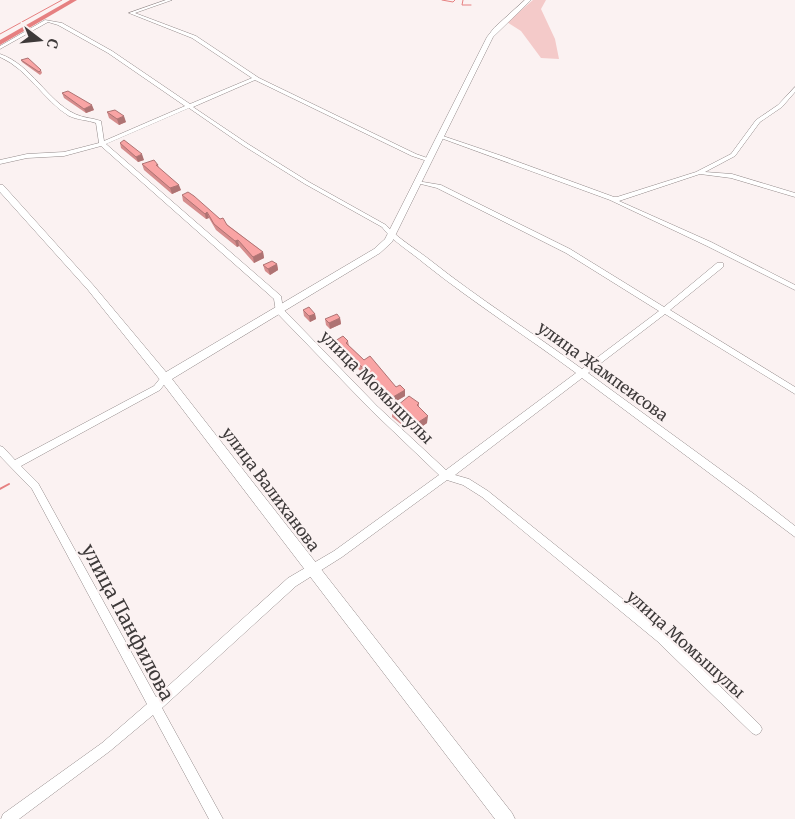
<svg xmlns="http://www.w3.org/2000/svg" width="795" height="819" font-family="Merriweather,serif">
<style>
.green{fill:#f4cac9}
.lines{fill:none;stroke-linecap:round;stroke-linejoin:round}
.stream-far1{stroke:#e68081;stroke-width:1}
.stream{stroke:#e68081;stroke-width:2}
.river{fill:#e68081;fill-rule:evenodd}
.street-casing{stroke:#938a8a;stroke-width:1}
.secondary-casing{stroke:#938a8a;stroke-width:1}
.street{fill:#fff;fill-rule:evenodd}
.secondary{fill:#fff;fill-rule:evenodd}
.wall{fill:#d68d8d}
.shaded-wall{fill:#ae7373}
.building{fill:#f9a4a4;stroke:#ae7373}
.labels{text-anchor:middle;stroke-width:4.5;stroke-linejoin:round;paint-order:stroke}
.street-label{font-size:16px;fill:#3e3a3a;stroke:#fbf2f2}
.near-street-label{font-size:19px;fill:#3e3a3a;stroke:#fbf2f2}
</style>
<rect width="100%" height="100%" fill="#fbf2f2"/>
<!-- green -->
<path class="green" d="M533 0H546L541 9 555 39 559 59 541 58 521 31 507 22Z"/>
<g class="lines">
<!-- stream-far1 -->
<g class="stream-far1">
<path d="M442 0 453 2 455 0"/>
<path d="M463 0 462 5H471"/>
<path d="M0 34 62 0"/>
</g>
<!-- stream -->
<path class="stream" d="M0 489 9 484"/>
<!-- river -->
<path class="river" d="M70 0H77L0 45V40Z"/>
<defs>
<g id="street">
<path d="M166 0H172L135 13 196 36 259 78 416 154 433 160 430 162 412 156 255 80 193 107 248 144 309 182 386 225C397 238 416 249 430 260 479 299 532 332 582 369L659 311 566 253 437 188 417 183V181L441 185 570 249 664 307 717 263H723V267L670 310 795 387V394L665 314 588 373 754 494 795 526V537L582 378 455 475 469 479 488 491 665 633 760 725 762 729 760 733 756 735 752 733 657 641 482 497 463 485 447 480 342 557 296 586 162 708 223 819H209L153 715 110 751 19 819H1L3 814 102 743 147 704 32 489 0 456V446L3 447 15 460 154 386 162 376H168L169 378 160 390 21 466 38 483 156 697 288 578 334 551 439 475 371 410 276 312 274 299 101 146 64 156 27 158 0 164V160L27 154 64 152 99 143 96 123C88 120 77 120 69 116 43 100 29 70 0 57V54C32 65 46 100 75 114 83 118 93 118 101 121L104 141 185 106 108 53 58 25 48 22 0 49V46L45 20 62 23 112 51 190 104 252 78 192 38 129 13ZM189 108 244 146 305 184 382 227C392 241 411 252 425 264 474 303 526 336 576 373L446 470 377 406 283 309 281 296 106 144Z"/>
<path d="M795 87V92L782 107 760 122 735 156 705 172 732 174 795 193V197L731 178 700 174 619 201 711 242 795 285V290L707 246 610 200 438 137 443 136 502 156 614 197H617L696 172 731 154 756 120 778 105Z"/>
</g>
<path id="secondary" d="M525 0H531L493 37 392 242 380 253 172 379 512 813 515 819H495L161 381 88 290 0 192V185H3L94 286 166 372 374 249 385 239 487 37 494 28Z"/>
</defs>
<!-- street casing -->
<use href="#street" class="street-casing"/>
<!-- secondary casing -->
<use href="#secondary" class="secondary-casing"/>
<!-- street -->
<use href="#street" class="street"/>
<!-- secondary -->
<use href="#secondary" class="secondary"/>
</g>
<!-- wall -->
<g class="wall">
<path d="M21 60 41 70 42 73 40 75 22 62Z"/>
<path d="M62 93 94 110 86 113 64 98Z"/>
<path d="M107 112 126 122 119 125 109 118Z"/>
<path d="M120 143 144 160 138 162 121 148Z"/>
<path d="M142 164 158 165 159 168 181 190 172 194 144 170Z"/>
<path d="M182 195 220 219 263 252 264 258 254 263 239 246 237 247 216 230 209 218 206 219 183 201Z"/>
<path d="M277 264 278 270 270 275 265 271 263 265Z"/>
<path d="M303 310 315 314 316 319 310 322 304 316Z"/>
<path d="M340 318 341 324 330 329 326 325 325 319Z"/>
<path d="M335 341H348L349 346 364 360 396 387 405 390V396L393 403 336 347Z"/>
<path d="M419 403V407L427 423 417 430 407 420 402 425 392 417V410Z"/>
</g>
<!-- shaded-wall -->
<g class="shaded-wall">
<path d="M92 105 94 110 86 113 84 109Z"/>
<path d="M124 116 126 122 119 125 117 119Z"/>
<path d="M142 154 144 160 138 162 136 157Z"/>
<path d="M179 185 181 190 172 194 170 188Z"/>
<path d="M207 212 209 218 206 219 205 214Z"/>
<path d="M238 240 239 246 237 247 235 241Z"/>
<path d="M263 252 264 258 254 263 253 257Z"/>
<path d="M277 264 278 270 270 275 268 269Z"/>
<path d="M315 314 316 319 310 322 309 316Z"/>
<path d="M340 318 341 324 330 329 329 323Z"/>
<path d="M405 390V396L393 403V397Z"/>
<path d="M407 413V420L402 425V418Z"/>
<path d="M428 416 427 423 417 430V423Z"/>
</g>
<!-- building -->
<g class="building">
<path d="M28 58 41 70 39 72 21 60Z"/>
<path d="M68 91 92 105 84 109 62 93Z"/>
<path d="M115 110 124 116 117 119 107 112Z"/>
<path d="M124 140 142 154 136 157 120 143Z"/>
<path d="M154 160 158 165H156L179 185 170 188 142 164Z"/>
<path d="M188 192 194 196 220 219 223 218 227 225 263 252 253 257 238 240 235 241 214 224 207 212 205 214 182 195Z"/>
<path d="M272 261 277 264 268 269 263 265Z"/>
<path d="M309 307 315 314 309 316 303 310Z"/>
<path d="M337 314 340 318 329 323 325 319Z"/>
<path d="M343 336 348 341 346 343 364 360 370 356 396 387 400 385 405 390 393 397 335 341Z"/>
<path d="M409 396 419 403 417 405 428 416 417 423 407 413 402 418 392 410Z"/>
</g>
<g class="labels">
<!-- street labels -->
<g class="street-label">
<text transform="translate(603 371) rotate(36)" y="6">улица Жампеисова</text>
<text transform="translate(377 387) rotate(45)" y="6">улица Момышулы</text>
<text transform="translate(271 489) rotate(53)" y="6">улица Валиханова</text>
<text transform="translate(686 644) rotate(42)" y="6">улица Момышулы</text>
</g>
<!-- near-street labels -->
<g class="near-street-label">
<text transform="translate(128 622) rotate(62)" y="7">улица Панфилова</text>
</g>
</g>
<!-- north arrow -->
<g transform="translate(40 40) rotate(106)" stroke="#fbf2f2" stroke-width="4" paint-order="stroke">
<path d="M0-4L9 19L0 12L-9 19Z" fill="#3e3a3a"/>
<text y="-8" font-size="14" font-weight="bold" text-anchor="middle" fill="#3e3a3a">С</text>
</g>
</svg>
